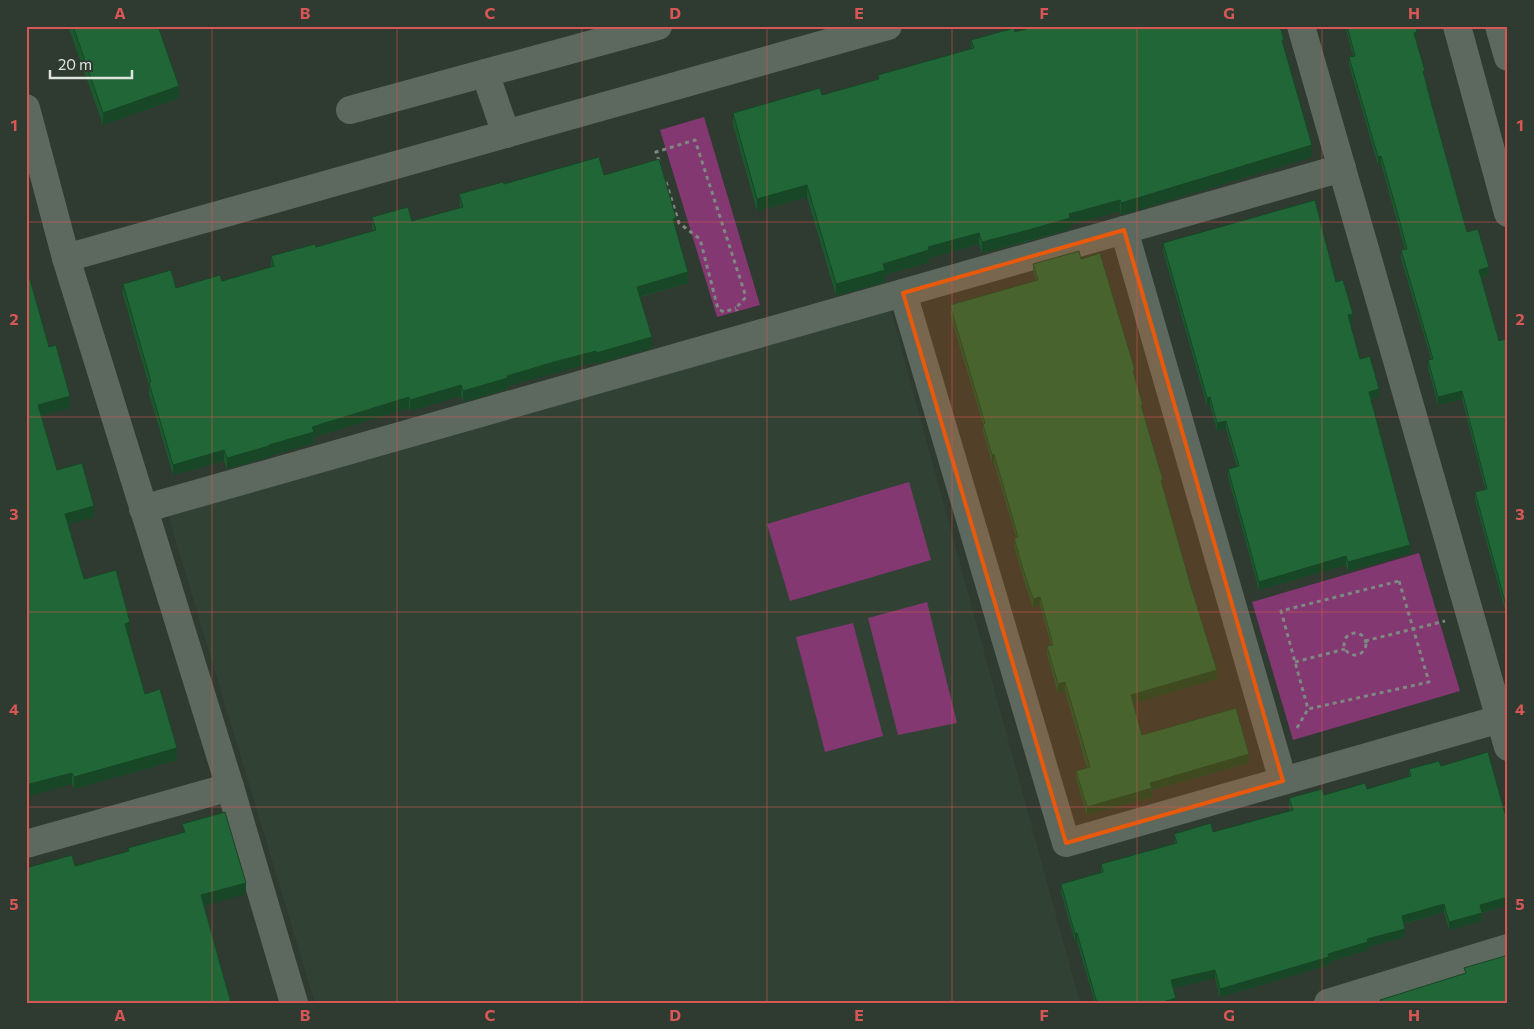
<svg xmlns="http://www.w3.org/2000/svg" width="1534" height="1029" font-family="Commissioner,sans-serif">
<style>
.built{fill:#314234}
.green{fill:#833872}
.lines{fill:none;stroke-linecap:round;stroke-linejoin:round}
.path{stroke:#7e8880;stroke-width:3;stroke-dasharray:4 4;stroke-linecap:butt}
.minor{stroke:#5d695f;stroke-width:28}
.wall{fill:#1c582e}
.shaded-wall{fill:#174726}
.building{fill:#216636;stroke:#174726}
.marked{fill:#e8590c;fill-opacity:0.2;stroke:#e8590c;stroke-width:4;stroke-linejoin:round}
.grid{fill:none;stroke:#d85756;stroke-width:1;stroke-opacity:0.55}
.neatline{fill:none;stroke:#d85756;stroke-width:2}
.grid-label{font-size:16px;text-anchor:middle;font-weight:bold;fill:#d85756}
</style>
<rect width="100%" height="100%" fill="#2f3a31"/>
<!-- built -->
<path class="built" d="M891 311 1080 1003H315L168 515Z"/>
<!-- green -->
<g class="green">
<path d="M704 117 760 305 717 317 660 130Z"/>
<path d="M909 482 931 560 790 601 767 524Z"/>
<path d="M1419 553 1460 691 1293 740 1252 602Z"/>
<path d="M927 602 957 723 898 735 868 618Z"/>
<path d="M853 623 883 736 825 752 796 637Z"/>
</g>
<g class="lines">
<!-- path -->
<g class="path">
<path d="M659 161 656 152 695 140 746 297 736 308 737 311"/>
<path d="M666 182 679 223 700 239 718 309 724 312 736 308"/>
<path d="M1399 581 1429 682 1308 709 1281 611Z"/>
<circle cx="1355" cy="644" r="11"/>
<path d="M1365 641 1445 621"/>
<path d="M1295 662 1345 649"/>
<path d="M1297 728 1308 709"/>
</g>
<!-- minor -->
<g class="minor">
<path d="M1301 26 1508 747"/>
<path d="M1457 26 1508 213"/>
<path d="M1499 26 1508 57"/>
<path d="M485 73 506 134"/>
<path d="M26 108 66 258 230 787 294 1003"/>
<path d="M350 110 658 26"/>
<path d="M1124 230 1283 781"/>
<path d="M66 258 888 26"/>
<path d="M903 293 1066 843 1500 719"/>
<path d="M143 509 1342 168"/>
<path d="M26 844 230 787"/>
<path d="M1328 1003 1508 948"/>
</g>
</g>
<!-- wall -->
<g class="wall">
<path d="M68 26H158L179 98 103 125Z"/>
<path d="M1345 26H1416L1417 40H1416L1431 102 1467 232 1489 275 1481 278 1499 341 1508 338V621L1475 500V492L1485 489 1462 399 1438 405 1428 368V360L1431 359 1401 259V250H1405L1381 164 1378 165 1349 65V57L1353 56Z"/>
<path d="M1015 32 1284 47 1312 157 1121 215 1120 211 1070 225V229L1025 242 982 253 979 244 929 258V262L885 275V282L836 296 807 197 757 211 733 125V113L822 95 878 79V75L971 49V40Z"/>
<path d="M604 175 676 229 688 283 640 297 652 348 596 364V362L554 373 508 386V389L463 402 461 396 410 411 409 408 314 437V443L269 456V457L227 469 224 461 173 475 149 394V386L123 295V284L176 288 222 281 271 267V256L316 247 373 231 372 228V217L412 221 460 208 459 194 504 184Z"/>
<path d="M1163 243 1336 282 1353 322 1350 323 1360 359 1379 397 1371 399 1410 553 1348 571 1346 565 1259 590 1228 477V469L1237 467 1226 429 1217 431 1210 405 1207 406 1163 251Z"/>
<path d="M1081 259 1135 377 1143 410 1163 487 1217 679 1133 703 1142 735 1249 763 1152 790V797L1087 815 1076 779V771L1087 768 1065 691 1058 693 1047 655V646L1051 645 1040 605 1033 608 1022 574 1014 546V538L1016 537 994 463H992L983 432V424L950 314V305L1036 281 1033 272V264Z"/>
<path d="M26 265 49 347 70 408 41 415 57 470 94 517 68 524 84 579 130 634 128 635 145 694 177 760 74 789 72 784Z"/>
<path d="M1441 766 1508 824V905L1482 913V921L1449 930 1444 912 1404 924 1405 937 1368 947V950L1329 962V965L1220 997 1215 978 1173 988 1176 1003H1095L1077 942H1075L1061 892V884L1101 872V864L1175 843 1174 834 1213 832 1290 811 1289 807V798L1324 795 1367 789 1409 777V769Z"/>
</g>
<!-- shaded-wall -->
<g class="shaded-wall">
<path d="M1417 32V40L1414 41V33Z"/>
<path d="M179 86V98L103 125V113Z"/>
<path d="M1312 145V157L1121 215V203Z"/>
<path d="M1381 156V164L1378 165V157Z"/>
<path d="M807 185V197L757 211V199Z"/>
<path d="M1120 200V211L1070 225V229L982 253V242L1069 214Z"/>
<path d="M676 218V229L673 230V219Z"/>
<path d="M979 233V244L929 258V262L885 275V282L836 296V284L883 264 928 247Z"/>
<path d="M1489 267V275L1479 278V270Z"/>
<path d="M688 272V283L637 297V287Z"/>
<path d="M1353 314V322L1348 323V315Z"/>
<path d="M652 337V348L596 364V353Z"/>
<path d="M596 351V362L508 386V389L463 402V391L507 376Z"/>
<path d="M461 385V396L410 411V400Z"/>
<path d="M1379 389V397L1369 400V392Z"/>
<path d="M1462 391V399L1438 405V397Z"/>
<path d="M70 396V408L38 416V405Z"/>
<path d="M409 397V408L314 437V443L269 456V457L227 469V458L312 427Z"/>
<path d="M1210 397V405L1207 406V398Z"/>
<path d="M1226 421V429L1217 431V423Z"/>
<path d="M224 450V461L173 475V465Z"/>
<path d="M994 454V463H992V455Z"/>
<path d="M94 506V517L65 525V514Z"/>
<path d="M1410 545V553L1348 571V562Z"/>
<path d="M1346 556V565L1259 590V582Z"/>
<path d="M1040 597V605L1033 608V599Z"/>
<path d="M130 622V634L125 635V624Z"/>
<path d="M1217 670V679L1131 704V695Z"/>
<path d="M1065 682V691L1058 693V684Z"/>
<path d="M177 748V760L74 789V777Z"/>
<path d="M1249 754V763L1152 790V797L1087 815V807L1150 783Z"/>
<path d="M72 773V784L26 797V785Z"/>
<path d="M246 883V894L201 907V895Z"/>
<path d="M1508 897V905L1480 913H1482V921L1449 930V922L1480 905Z"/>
<path d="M1444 904V912L1402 924V916Z"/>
<path d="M1405 929V937L1368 947V950L1329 962V965L1220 997V989L1328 954 1367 939Z"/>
<path d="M1077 933V942H1075V934Z"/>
<path d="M1215 970V978L1171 989V980Z"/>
<path d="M1176 998V1003H1160Z"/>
</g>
<!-- building -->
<g class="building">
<path d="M73 26H158L179 86 103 113Z"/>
<path d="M1036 26H1280L1284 40H1282L1312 145 1121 203 1120 200 1069 214 1070 218 1025 231 982 242 979 233 928 247 929 250 883 264 885 270 836 284 807 185 757 199 733 113 820 88 822 95 879 79 878 75 974 48 971 40 1014 28 1015 32Z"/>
<path d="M1347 26H1416L1417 32 1414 33 1425 71H1423L1431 102 1467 232 1478 229 1489 267 1479 270 1499 341 1508 338V613L1475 492 1487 489 1462 391 1438 397 1428 360 1433 359 1401 250 1407 249 1398 215 1381 156 1378 157 1349 57 1355 56Z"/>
<path d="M599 157 604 175 659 159 676 218 673 219 688 272 637 287 652 337 596 353V351L554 362 507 376 508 378 463 391 461 385 410 400 409 397 312 427 314 432 269 445V446L227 458 224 450 173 465 149 383 151 382 123 284 171 270 176 288 220 275 222 281 274 266 271 256 315 244 316 247 376 230 372 217 408 207 412 221 463 207 459 194 503 182 504 184Z"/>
<path d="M1315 200 1336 282 1343 280 1353 314 1348 315 1360 359 1370 356 1379 389 1369 392 1410 545 1348 562 1346 556 1259 582 1228 469 1239 466 1226 421 1217 423 1210 397 1207 398 1163 243Z"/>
<path d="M1079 251 1081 259 1100 253 1135 370 1133 371 1143 405H1141L1163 480H1161L1192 590 1217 670 1131 695 1142 735 1236 708 1249 754 1150 783 1152 788 1087 807 1076 771 1090 767 1065 682 1058 684 1047 646 1053 645 1040 597 1033 599 1022 566 1014 538 1018 537 994 454 992 455 983 424 985 423 950 305 1038 280 1033 264Z"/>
<path d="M26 265 49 347 56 345 70 396 38 405 57 470 82 463 94 506 65 514 84 579 116 570 130 622 125 624 145 694 160 689 177 748 74 777 72 773 26 785Z"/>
<path d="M1488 752 1508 824V897L1480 905 1482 913 1449 922 1444 904 1402 916 1405 929 1367 939 1368 942 1328 954 1329 957 1220 989 1215 970 1171 980 1176 998 1160 1003H1097L1077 933 1075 934 1061 884 1103 872 1101 864 1177 843 1174 834 1211 823 1213 832 1293 810 1289 798 1322 789 1324 795 1365 783 1367 789 1411 776 1409 769 1439 761 1441 766Z"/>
<path d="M225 812 246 883 201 895 231 1003H26V868L72 855 75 866 129 851 128 848 185 832 182 824Z"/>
<path d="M1508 955V1003H1381L1380 1000 1466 973 1464 968Z"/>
</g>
<!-- marked area -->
<path class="marked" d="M1124 230 1283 781 1066 843 903 293Z"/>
<!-- grid -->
<path class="grid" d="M212 26V1003M397 26V1003M582 26V1003M767 26V1003M952 26V1003M1137 26V1003M1322 26V1003M26 222H1508M26 417H1508M26 612H1508M26 807H1508"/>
<!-- border -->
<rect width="1534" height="1029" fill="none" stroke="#2f3a31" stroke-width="55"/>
<!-- scale -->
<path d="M50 70v8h82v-8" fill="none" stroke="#dde4de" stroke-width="2.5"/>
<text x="58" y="70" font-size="15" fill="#dde4de" stroke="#2f3a31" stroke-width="4" paint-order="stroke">20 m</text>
<rect x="28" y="28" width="1478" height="974" class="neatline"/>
<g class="grid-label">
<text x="120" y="19">A</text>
<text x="305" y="19">B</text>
<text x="490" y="19">C</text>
<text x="675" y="19">D</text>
<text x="859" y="19">E</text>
<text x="1044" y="19">F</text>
<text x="1229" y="19">G</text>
<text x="1414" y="19">H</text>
<text x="14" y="131">1</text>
<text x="1520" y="131">1</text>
<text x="14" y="325">2</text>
<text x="1520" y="325">2</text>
<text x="14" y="520">3</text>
<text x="1520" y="520">3</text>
<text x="14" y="715">4</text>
<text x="1520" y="715">4</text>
<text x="14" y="910">5</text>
<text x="1520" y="910">5</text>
<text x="120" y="1021">A</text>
<text x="305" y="1021">B</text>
<text x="490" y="1021">C</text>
<text x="675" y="1021">D</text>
<text x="859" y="1021">E</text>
<text x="1044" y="1021">F</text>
<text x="1229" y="1021">G</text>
<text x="1414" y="1021">H</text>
</g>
</svg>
